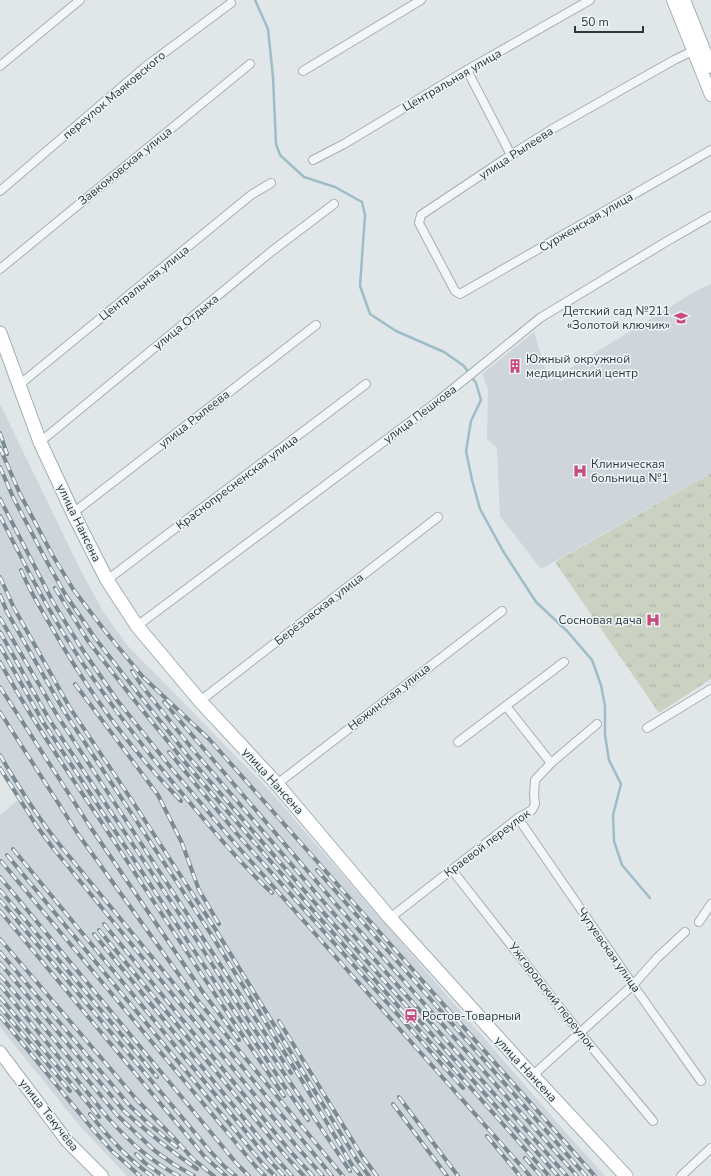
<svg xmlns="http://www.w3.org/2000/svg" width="711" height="1176" font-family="'Nunito Sans',sans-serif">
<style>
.built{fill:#cfd6db}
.grass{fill:url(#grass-tufts)}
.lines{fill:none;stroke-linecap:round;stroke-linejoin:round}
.stream{stroke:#9dbdc7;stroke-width:2.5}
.street-casing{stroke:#a6aeb3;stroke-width:10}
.secondary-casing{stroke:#a6aeb3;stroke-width:14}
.primary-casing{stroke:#a1aeb4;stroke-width:15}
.street{stroke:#f3f6f7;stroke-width:8}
.secondary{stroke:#fff;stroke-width:12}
.primary{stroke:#fff;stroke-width:13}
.rail-casing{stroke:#7b8a92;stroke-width:4}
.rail{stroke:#f0f5f6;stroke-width:2.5;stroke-dasharray:8;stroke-linecap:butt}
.labels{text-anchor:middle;stroke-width:3;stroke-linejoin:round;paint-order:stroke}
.street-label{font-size:12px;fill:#2a3840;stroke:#f0f5f6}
.poi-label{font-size:12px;fill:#2a3840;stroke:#f0f5f6;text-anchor:start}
</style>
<defs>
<pattern id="grass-tufts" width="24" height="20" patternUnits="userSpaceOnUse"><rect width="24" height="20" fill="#cbd2c2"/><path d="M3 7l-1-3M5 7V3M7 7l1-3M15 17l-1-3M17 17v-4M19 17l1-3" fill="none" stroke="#aeb5a8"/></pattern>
</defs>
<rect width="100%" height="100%" fill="#e1e6e9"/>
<!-- built -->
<g class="built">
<path d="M711 284V473L541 569 500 516 497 448 487 439 488 389 482 374 534 332 549 381 696 291Z"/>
<path d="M0 404 81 571 104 613 128 646 269 790 569 1136 605 1176H127L79 1125 0 1027V815L20 798 0 762Z"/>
</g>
<!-- grass -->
<path class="grass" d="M711 473V679L659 713 555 562Z"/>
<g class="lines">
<!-- stream -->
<path class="stream" d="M255 0 268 29 273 77 276 144 280 155 304 177 335 187 362 202 365 215 360 286 370 314 396 331 444 352 464 366 476 383 481 400 471 421 466 451 472 480 480 509 503 551 536 602 567 631 592 660 601 685 605 706V735L609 760 621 784 613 815 614 841 622 865 650 898"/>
<defs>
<g id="street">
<path d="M693 51 674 60 554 128 511 155 421 215 419 223 455 291 460 294 711 150"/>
<path d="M0 66 80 0"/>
<path d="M467 70 511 155"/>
<path d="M303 71 421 0"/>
<path d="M313 160 344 144 467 70 590 0"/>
<path d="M0 191 145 67 231 3"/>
<path d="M0 269 250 64"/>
<path d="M19 385 251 195 271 183"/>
<path d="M40 442 272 251 334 204"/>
<path d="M73 513 316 325"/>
<path d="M107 580 366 384"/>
<path d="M137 626 438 401 540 318 664 243 711 216"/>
<path d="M200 701 438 517"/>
<path d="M506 706 551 763"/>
<path d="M647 728 711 689"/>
<path d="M458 742 564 662"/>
<path d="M277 784 502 611"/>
<path d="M518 818 633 985 701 1081"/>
<path d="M452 870 580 1033 653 1121"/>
<path d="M390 918 518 818 532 810 535 804 534 795 535 780 551 763 597 724"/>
<path d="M699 922 711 904"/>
<path d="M532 1076 633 985 657 958 685 932"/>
<path d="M681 1176 711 1148"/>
</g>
<g id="secondary">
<path d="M673 0 711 95"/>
<path d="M684 0 711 67"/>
<path d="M0 1052 67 1141 102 1176"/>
</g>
<path id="primary" d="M0 333 40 442 73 513 107 580 137 626 200 701 277 784 390 918 520 1062 626 1176"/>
</defs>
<!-- street casing -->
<use href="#street" class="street-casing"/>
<!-- secondary casing -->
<use href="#secondary" class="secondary-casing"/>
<!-- primary casing -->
<use href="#primary" class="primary-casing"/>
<!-- street -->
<use href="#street" class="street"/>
<!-- secondary -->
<use href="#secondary" class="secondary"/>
<!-- primary -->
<use href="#primary" class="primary"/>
<defs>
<g id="rail">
<path d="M0 433 7 454"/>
<path d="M0 448 20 494 53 556 73 589 105 631 143 677 209 739 595 1176"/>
<path d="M0 467 13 497 46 560 65 594 95 638 137 692 188 756 322 911 558 1176"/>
<path d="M0 499 53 602 80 646 117 700 172 769 232 840 530 1176"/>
<path d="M0 516C23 561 46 607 74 650 109 704 149 755 191 804 217 835 243 866 272 893"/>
<path d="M21 570C29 589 40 608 51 626 86 688 131 750 181 801"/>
<path d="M0 577 14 608 70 708 129 796 214 927 357 1160 369 1176"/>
<path d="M55 588 88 641 131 696 183 760 318 916 549 1176"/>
<path d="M0 595 7 612 64 711 209 931 301 1079 352 1165 361 1176"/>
<path d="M0 618 57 715 116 805 291 1073"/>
<path d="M0 632 49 719 196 939 246 1017 350 1171"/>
<path d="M0 646 43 722 189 943 285 1087 308 1120"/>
<path d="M0 662C34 724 75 782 114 841 170 927 226 1012 284 1096"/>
<path d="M132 671 142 686 194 751 328 907 567 1176"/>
<path d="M75 684 158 795 182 843 199 890 219 924"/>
<path d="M0 687 89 825 202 991 239 1040"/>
<path d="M164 702 334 902 577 1176"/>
<path d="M0 712 78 834 195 997 343 1176"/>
<path d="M169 752 238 835 463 1088"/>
<path d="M0 755C18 786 37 816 59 844L332 1176"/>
<path d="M0 768 36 825 53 848 298 1148 323 1176"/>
<path d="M13 849 270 1161 284 1176"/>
<path d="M7 855 263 1164 275 1176"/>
<path d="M1 861 257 1168 265 1176"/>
<path d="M317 870 586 1176"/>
<path d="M0 877 237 1164 249 1176"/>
<path d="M0 890 157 1077"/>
<path d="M0 900 211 1152 225 1167 236 1176"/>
<path d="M0 911 205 1157 226 1176"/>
<path d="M104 924 290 1151 313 1176"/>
<path d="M99 930 284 1154 304 1176"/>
<path d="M94 934 276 1158 292 1176"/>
<path d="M0 939 137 1100 174 1138 193 1159 214 1176"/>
<path d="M0 952 130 1106 148 1123 177 1147"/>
<path d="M0 963 124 1111C147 1132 171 1151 197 1169"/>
<path d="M0 975 117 1115 155 1151 175 1165 194 1176"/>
<path d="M0 985 109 1119C130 1142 150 1161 179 1176"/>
<path d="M0 997 99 1117"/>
<path d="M0 1007 70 1091"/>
<path d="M0 1016 95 1132 112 1151 140 1176"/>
<path d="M279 1021 362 1156 377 1176"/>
<path d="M399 1097 458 1176"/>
<path d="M393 1104 447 1176"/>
<path d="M90 1114C108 1137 128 1159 152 1176"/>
<path d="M487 1136 520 1176"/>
<path d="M136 1154 145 1163 163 1176"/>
<path d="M525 1158 541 1176"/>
</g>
</defs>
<!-- rail casing -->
<use href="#rail" class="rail-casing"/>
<!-- rail -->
<use href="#rail" class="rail"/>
</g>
<!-- icons -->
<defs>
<symbol id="school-bare" viewBox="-9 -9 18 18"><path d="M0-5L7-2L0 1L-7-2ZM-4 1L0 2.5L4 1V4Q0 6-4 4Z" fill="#c84b80" stroke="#f0f5f6" stroke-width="2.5" paint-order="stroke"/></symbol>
<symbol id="building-bare" viewBox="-9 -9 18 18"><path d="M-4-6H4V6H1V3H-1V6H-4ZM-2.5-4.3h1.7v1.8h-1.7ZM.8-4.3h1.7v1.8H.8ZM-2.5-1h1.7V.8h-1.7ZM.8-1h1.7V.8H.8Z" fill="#c84b80" stroke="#f0f5f6" stroke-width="2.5" paint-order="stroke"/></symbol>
<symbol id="hospital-bare" viewBox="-9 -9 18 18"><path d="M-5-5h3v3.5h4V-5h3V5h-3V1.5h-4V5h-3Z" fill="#c84b80" stroke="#f0f5f6" stroke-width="2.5" paint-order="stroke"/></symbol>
<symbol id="station-bare" viewBox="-9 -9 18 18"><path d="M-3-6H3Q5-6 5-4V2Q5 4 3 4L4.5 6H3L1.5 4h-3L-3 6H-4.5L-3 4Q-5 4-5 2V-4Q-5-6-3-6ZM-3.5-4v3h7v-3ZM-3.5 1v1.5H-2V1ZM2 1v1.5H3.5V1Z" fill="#c84b80" stroke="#f0f5f6" stroke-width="2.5" paint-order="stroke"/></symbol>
</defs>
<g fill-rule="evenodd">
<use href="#school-bare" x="671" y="308" width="20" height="20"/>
<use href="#building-bare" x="505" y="356" width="20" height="20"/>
<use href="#hospital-bare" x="570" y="461" width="20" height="20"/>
<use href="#hospital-bare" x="643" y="610" width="20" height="20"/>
<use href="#station-bare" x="401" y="1006" width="20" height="20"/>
</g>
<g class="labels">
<!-- street labels -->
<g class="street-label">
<text transform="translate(452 80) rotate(-30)" y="4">Центральная улица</text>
<text transform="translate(114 95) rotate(-40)" y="4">переулок Маяковского</text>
<text transform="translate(516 153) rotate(-33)" y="4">улица Рылеева</text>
<text transform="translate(125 166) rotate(-39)" y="4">Завкомовская улица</text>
<text transform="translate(586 222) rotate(-30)" y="4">Сурженская улица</text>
<text transform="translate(144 283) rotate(-39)" y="4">Центральная улица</text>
<text transform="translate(186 322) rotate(-39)" y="4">улица Отдыха</text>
<text transform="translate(420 414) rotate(-37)" y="4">улица Пешкова</text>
<text transform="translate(194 419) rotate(-38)" y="4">улица Рылеева</text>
<text transform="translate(237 482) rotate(-37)" y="4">Краснопресненская улица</text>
<text transform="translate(79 523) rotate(64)" y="4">улица Нансена</text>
<text transform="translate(319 609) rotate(-38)" y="4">Берёзовская улица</text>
<text transform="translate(389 697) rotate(-38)" y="4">Нежинская улица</text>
<text transform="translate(273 781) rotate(48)" y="4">улица Нансена</text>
<text transform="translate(487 843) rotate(-37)" y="4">Краевой переулок</text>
<text transform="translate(609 950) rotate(55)" y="4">Чугуевская улица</text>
<text transform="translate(552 996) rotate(52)" y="4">Ужгородский переулок</text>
<text transform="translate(526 1069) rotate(47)" y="4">улица Нансена</text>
<text transform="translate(49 1115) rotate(52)" y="4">улица Текучёва</text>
</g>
<!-- poi labels -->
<g class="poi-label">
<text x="670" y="315" text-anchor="end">Детский сад №211<tspan x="670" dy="14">«Золотой ключик»</tspan></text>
<text x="526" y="363">Южный окружной<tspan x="526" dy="14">медицинский центр</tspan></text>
<text x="591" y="468">Клиническая<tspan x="591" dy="14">больница №1</tspan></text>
<text x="642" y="624" text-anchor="end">Сосновая дача</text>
<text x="422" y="1020">Ростов-Товарный</text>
</g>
</g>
<!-- scale -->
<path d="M575 26v6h68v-6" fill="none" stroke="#2a3840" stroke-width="2"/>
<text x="581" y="26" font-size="12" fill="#2a3840" stroke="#f0f5f6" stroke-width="3" paint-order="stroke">50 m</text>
</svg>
